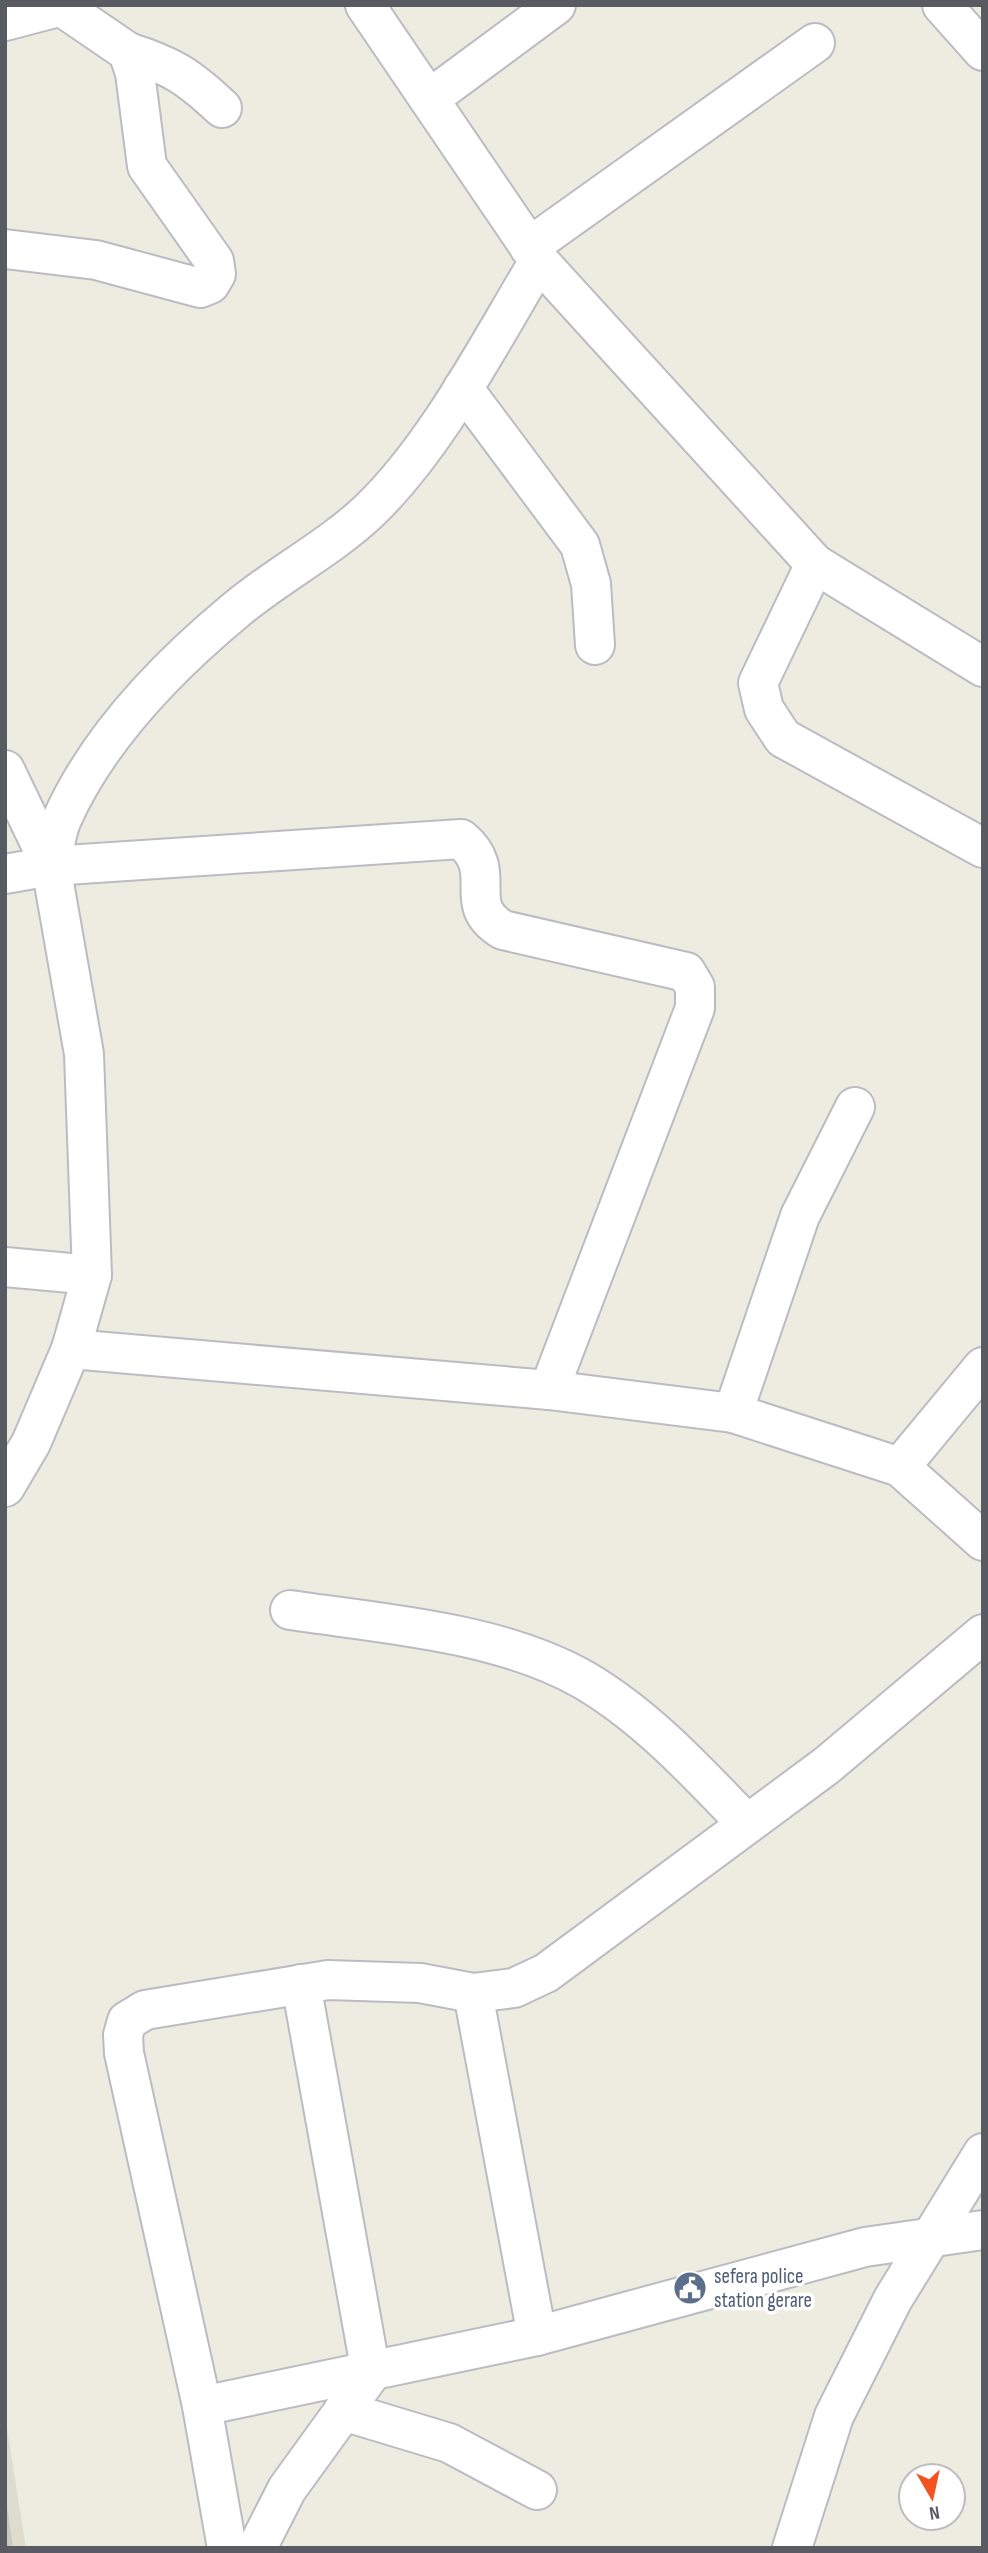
<svg xmlns="http://www.w3.org/2000/svg" width="988" height="2553" font-family="'Sofia Sans Condensed',sans-serif">
<style>
.education{fill:#dddccf}
.building{fill:#cac8bf}
.lines{fill:none;stroke-linecap:round;stroke-linejoin:round}
.street-casing{stroke:#bbbcc3;stroke-width:42}
.street{stroke:#fff;stroke-width:38}
.labels{text-anchor:middle;stroke-width:7;stroke-linejoin:round;paint-order:stroke}
.service-label{font-size:21px;fill:#4e5e75;stroke:#fff;text-anchor:start}
</style>
<rect width="100%" height="100%" fill="#edece0"/>
<!-- education -->
<path class="education" d="M5 2416 26 2548H5Z"/>
<!-- building -->
<path class="building" d="M5 2506H7L13 2548H5Z"/>
<g class="lines">
<defs>
<g id="street">
<path d="M365 5 539 261 815 564 983 667"/>
<path d="M942 5 983 51"/>
<path d="M5 21 66 5"/>
<path d="M128 52C172 66 188 76 222 108"/>
<path d="M429 99 556 5"/>
<path d="M529 247 815 43"/>
<path d="M5 249 96 260 200 288 210 284 216 274 214 261 147 166 135 73 128 52 62 7"/>
<path d="M463 388 580 545 591 584 595 645"/>
<path d="M815 564 758 683 764 709 783 738 983 848"/>
<path d="M5 770 51 866 84 1054 92 1275 71 1349 31 1443 5 1487"/>
<path d="M51 866C54 851 56 833 62 819 99 736 168 666 237 609 279 574 330 548 369 511 437 446 490 342 539 261"/>
<path d="M5 874 51 866 461 839C502 873 458 903 503 930L686 972 695 987V1008L549 1390"/>
<path d="M5 1267 92 1275"/>
<path d="M71 1349 549 1390 733 1413 900 1467 983 1541"/>
<path d="M733 1413 800 1216 855 1107"/>
<path d="M900 1467 983 1367"/>
<path d="M290 1610C385 1624 500 1632 584 1680 647 1717 697 1772 747 1824"/>
<path d="M473 1993 537 2336"/>
<path d="M202 2406 537 2336 865 2247 983 2230"/>
<path d="M343 2411 449 2443 537 2490"/>
<path d="M227 2548 202 2406 124 2053 123 2035 127 2021 145 2010 328 1980 420 1983 473 1993 514 1988 546 1973 826 1766 983 1634"/>
<path d="M257 2548 287 2489 371 2373 301 1984"/>
<path d="M792 2548 834 2416 893 2299 983 2153"/>
</g>
</defs>
<!-- street casing -->
<use href="#street" class="street-casing"/>
<!-- street -->
<use href="#street" class="street"/>
</g>
<!-- icons -->
<defs>
<symbol id="civic-disc" viewBox="-11 -11 22 22"><circle r="9.5" fill="#5c6f8a" stroke="#fff"/><path d="M-.6-6.5H3V-4.5H.6V-3L4-1V1h2V6H-6V1h2V-1L-.6-3ZM-1.2 2.5V6h2.4V2.5Z" fill="#fff"/></symbol>
</defs>
<g fill-rule="evenodd">
<use href="#civic-disc" x="671" y="2269" width="38" height="38"/>
</g>
<g class="labels">
<!-- service labels -->
<g class="service-label">
<text x="714" y="2283">sefera police<tspan x="714" dy="24">station gerare</tspan></text>
</g>
</g>
<!-- border -->
<rect width="988" height="2553" fill="none" stroke="#595b62" stroke-width="14"/>
<!-- north arrow -->
<g transform="translate(932 2497) rotate(171)"><circle r="33" fill="#ffffff" stroke="#bdbdc0" stroke-width="2"/>
<path d="M0-5L12 26L0 18L-12 26Z" fill="#f4531f"/>
<text y="-10" font-size="19" font-weight="bold" text-anchor="middle" fill="#595b62">N</text>
</g>
</svg>
